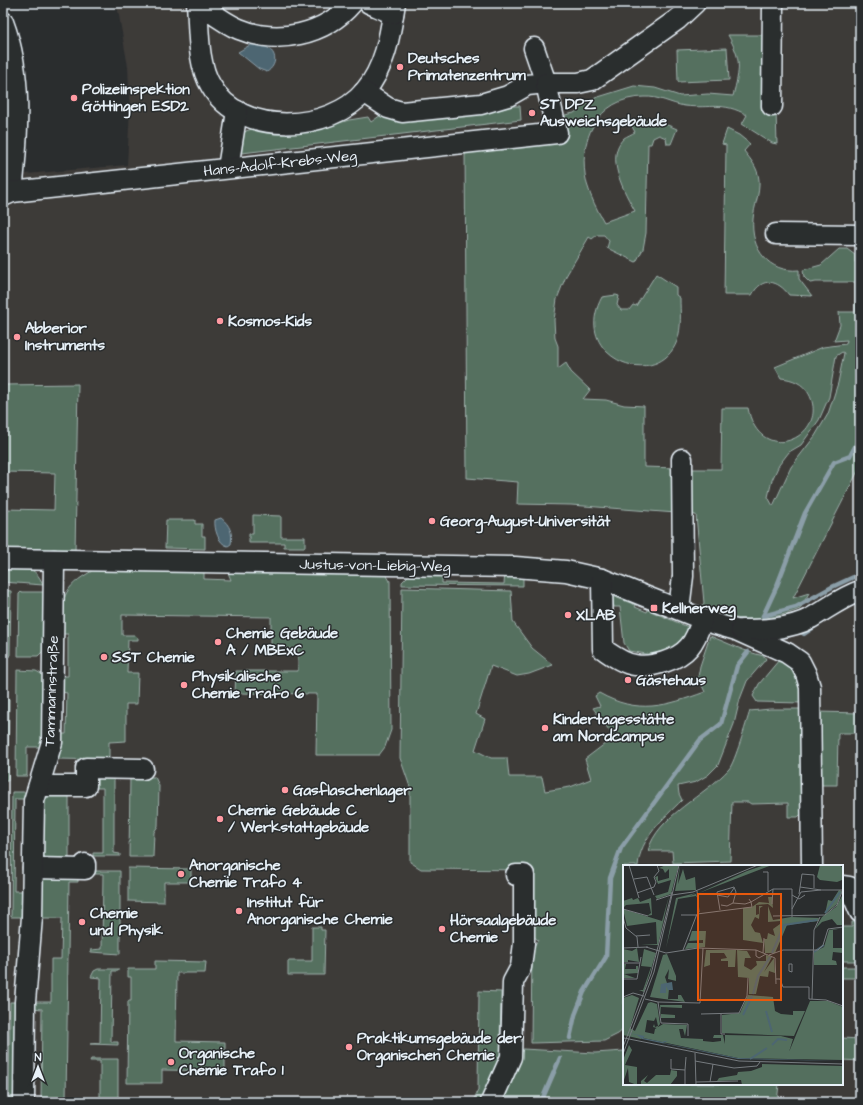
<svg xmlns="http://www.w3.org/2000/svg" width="863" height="1105" font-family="'Architects Daughter',sans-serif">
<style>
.built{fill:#3d3a39;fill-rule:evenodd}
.green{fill:#546f5e;stroke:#9eb0ab;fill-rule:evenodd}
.water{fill:#4d6672;stroke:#8b9ea8}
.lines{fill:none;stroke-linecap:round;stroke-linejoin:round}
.stream{stroke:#8b9ea8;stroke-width:4.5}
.minor-casing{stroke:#e8f1f8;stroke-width:23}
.minor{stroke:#2a2d2e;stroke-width:20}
.poi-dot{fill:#ff9aa2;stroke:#2a2d2e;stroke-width:1.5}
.labels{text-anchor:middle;stroke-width:3;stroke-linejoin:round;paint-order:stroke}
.poi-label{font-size:15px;font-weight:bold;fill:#e8f1f8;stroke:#2a2d2e;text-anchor:start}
.street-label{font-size:15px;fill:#e8f1f8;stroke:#2a2d2e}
.inset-river{fill:none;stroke:#4d6672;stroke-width:2}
.inset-road{fill:none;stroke:#767b7f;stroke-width:1}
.view{fill:#e8590c;fill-opacity:0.15;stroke:#e8590c;stroke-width:2}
.inset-edge{fill:none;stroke:#e8f1f8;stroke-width:2}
</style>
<rect width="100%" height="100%" fill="#2a2d2e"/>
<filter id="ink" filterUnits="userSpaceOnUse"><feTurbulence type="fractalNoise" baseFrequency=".025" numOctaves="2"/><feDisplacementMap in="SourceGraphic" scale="8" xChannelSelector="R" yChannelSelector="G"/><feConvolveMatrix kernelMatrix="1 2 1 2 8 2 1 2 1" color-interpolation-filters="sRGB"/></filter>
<g filter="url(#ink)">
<!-- built -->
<path class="built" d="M113 3H860V1102H3V176L127 165 130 108 128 67 118 10ZM624 866H842V1084H624Z"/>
<!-- green -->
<g class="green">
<path d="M728 35H766L776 112 777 144 772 143 742 124 747 115C722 101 711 109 685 106 671 104 659 96 644 97 597 97 576 142 587 184 591 198 597 210 604 222L635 211C625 193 604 157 624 138 627 136 632 134 635 132L630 123C647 117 661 122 677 129L671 144H667L666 138 659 135 653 138 651 144H648L646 233 643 249 636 262 607 248 609 241 604 235H597L592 239 589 237 566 276 557 299 554 320 555 338 558 346V369L566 363 571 372 590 390 583 399 606 400 624 405 644 406V467L677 468 676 513 571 505 517 504 518 482 467 478 465 148 567 135 565 115 574 113 595 98 634 86 655 88 680 96 708 94 733 96C740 68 742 61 728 35Z"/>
<path d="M727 48 729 80 678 82 677 50Z"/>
<path d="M494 106H520L521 120 242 153 238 140 246 131 252 129 316 130 349 120 368 117 371 122 384 113Z"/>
<path d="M727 129 739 135 750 144 744 151C751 160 758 168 759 180 760 194 754 206 753 219 750 249 769 273 799 270V279L812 296 789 295C778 280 762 276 752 295H724L726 145 722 144Z"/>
<path d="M839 249H847L855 255V262H860V467L793 598 809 593 800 609C764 623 736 621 699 611L704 603 696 515 687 514V469H721L722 408H748C760 470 831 435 809 394 803 383 792 379 781 378L775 367 823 347 846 344 847 340 834 341 840 325 839 312H855V282H816L810 283 804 277 803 270 821 265ZM842 352 844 353 838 383 828 414 815 436 791 467 773 506 768 497 772 480 779 465 789 452 801 445 819 420 829 397 836 356Z"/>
<path d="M656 274 676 287V295L680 298C680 312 682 327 677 341 658 392 569 358 602 297L616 295 619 296 617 305 621 310H629L633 305 636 306Z"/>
<path d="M78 384 75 552 3 551V509L54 510 55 473 3 472V385Z"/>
<path d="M253 515 281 516V537H305V547H284V543H249V534H253Z"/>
<path d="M166 520H195V524H202V536H205V549L165 548Z"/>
<path d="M3 568C23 568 35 564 43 585L3 582Z"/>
<path d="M204 569V579L231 580 227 570 384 571 390 581 391 730 385 747 379 755H316L317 694 235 693 236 671H298V649L271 648V617L122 615V635H135L138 638V640H128L127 673H138L137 704H126V741L109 742V760L58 759V734H66L67 693 61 692 60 676H68V634H59C63 599 60 588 94 570Z"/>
<path d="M412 572 442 573V583L504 584 505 573 523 574V586L402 585V582Z"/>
<path d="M402 588 511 591 513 622 532 648 553 665 529 674 517 676 491 666 476 714 485 719 475 750 491 758H507L509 777H542L545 791 570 787 591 779 585 759 614 737 593 708 600 706 595 696 599 693C638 715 666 706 705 692L698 677 700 666 710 636C728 643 745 652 764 656L766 659 747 681 740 699 734 724 718 765 708 775 696 782 678 786 679 794 682 800C664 818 640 838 638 866H624V1029L618 1034 604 1041 531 1043 532 949 538 940 532 935 533 870 421 869 410 862V787L400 758Z"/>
<path d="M3 590 11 591 10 656H3Z"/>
<path d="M21 592H44L45 649 38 656H18L19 594Z"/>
<path d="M612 596 636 605 635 607 647 612 648 610 695 630 678 651 652 655 629 651 624 643 620 607H614Z"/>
<path d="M781 659 798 673 803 703 757 702 753 696 759 684 779 660Z"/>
<path d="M17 670 36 671 45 676 44 747H27V776H16Z"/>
<path d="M3 699H9L8 781H3Z"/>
<path d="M770 709H803L802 813 798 817H788V803L751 804 748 802H732L730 861 673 863 672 851H648C657 816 706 795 729 769 735 762 746 723 750 711Z"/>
<path d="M818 712 860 713V733H838L837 785H817Z"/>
<path d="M100 777H120V779H114V853L120 854V856H94L93 855V853H103V788H93L95 780Z"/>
<path d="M130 777H155L159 786 158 826 154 832 153 857H129Z"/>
<path d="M12 792H26V799H15V806L14 891H25V917H11Z"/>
<path d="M40 795H69V861L42 863Z"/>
<path d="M128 868 191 869V882H164V902L128 901Z"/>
<path d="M94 871H120V954L91 952V950L102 949 103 874H92Z"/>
<path d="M39 877H78V882H69L66 1102H41L42 1009 32 1008V1002H51V959H61L62 918H39Z"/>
<path d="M852 922H858L860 928V961H842V927H852Z"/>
<path d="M312 927H321V930H325L324 975H288V961H312Z"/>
<path d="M155 961 206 962 205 973H177L176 1041 225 1042V1071L162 1070V1083H127L128 1001H131V977H128V969H155Z"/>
<rect x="842" y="967" width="18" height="11"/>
<path d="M98 969H118V971H112L111 1042H118V1045L90 1044 100 1043 101 978 91 977 94 971Z"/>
<path d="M479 991 501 992 500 1042H505L504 1056 484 1102H473L478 1090Z"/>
<path d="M10 1002H18L17 1102H9Z"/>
<path d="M842 1038 860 1039V1061L842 1060Z"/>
<path d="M523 1049 595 1053 624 1051V1084H779L777 1102H501Z"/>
<path d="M91 1059H118V1102H100V1061H90Z"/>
</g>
<!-- water -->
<g class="water">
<path d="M250 45C255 45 261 45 266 47 278 53 277 65 267 72L259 69 238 52Z"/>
<path d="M221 518C230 525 233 533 231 544L228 546C218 544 214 528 215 520Z"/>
</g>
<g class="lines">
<!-- stream -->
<g class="stream">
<path d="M763 616 776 588 805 513 834 462 850 456 860 437"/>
<path d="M763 616 796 607 832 587 860 574"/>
<path d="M801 632 804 634 817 625"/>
<path d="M570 1038 575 1015 584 992 606 957 610 878 621 848 700 740 721 724 737 666 748 652"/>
<path d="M541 1102 560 1058"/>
</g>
<defs>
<g id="minor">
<path d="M197 3C199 29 197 63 211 86 240 137 330 133 365 91 386 66 390 34 395 3"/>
<path d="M198 3C211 12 224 23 239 29 277 45 325 35 352 3"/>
<path d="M369 3 393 14"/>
<path d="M3 22C23 75 18 136 12 192"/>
<path d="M364 92 388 108 402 112 481 104 508 96 527 85 546 83 534 48"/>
<path d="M772 106 773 3"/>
<path d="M228 168 237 111"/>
<path d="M3 196 12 192 557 133 546 83H578L592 80 678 19 695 3"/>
<path d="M776 234 860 235"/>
<path d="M3 559 515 567 566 571 602 579 712 623 736 630 787 653 800 662 806 674 810 687 812 866"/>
<path d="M602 579 603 649C612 655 624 664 635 665 652 668 678 660 689 647 696 639 699 630 702 620"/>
<path d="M679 609 683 576 682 459"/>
<path d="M741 630C764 630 790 629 811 618 827 609 842 597 860 591"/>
<path d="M39 786H86V768L143 769"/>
<path d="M33 868 85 869V864"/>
<path d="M842 886 849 887 860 912"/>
<path d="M24 1102 25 1002 32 917 34 801 52 742 54 560"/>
<path d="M491 1102 511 1057 513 982 521 967 524 943V875H516"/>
</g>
</defs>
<!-- minor casing -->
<use href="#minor" class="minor-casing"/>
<!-- minor -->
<use href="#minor" class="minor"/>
</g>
</g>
<!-- markers -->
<g class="poi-dot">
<circle cx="400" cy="67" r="4"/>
<circle cx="74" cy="98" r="4"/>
<circle cx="532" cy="113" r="4"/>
<circle cx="220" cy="321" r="4"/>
<circle cx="17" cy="337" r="4"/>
<circle cx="432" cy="521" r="4"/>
<rect x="650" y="604" width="8" height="8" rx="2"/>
<circle cx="568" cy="615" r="4"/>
<circle cx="218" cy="642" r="4"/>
<circle cx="104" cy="657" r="4"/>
<circle cx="628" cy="680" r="4"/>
<circle cx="184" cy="685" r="4"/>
<circle cx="545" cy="728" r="4"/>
<circle cx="285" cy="790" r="4"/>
<circle cx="220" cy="819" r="4"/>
<circle cx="181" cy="874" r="4"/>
<circle cx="239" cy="911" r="4"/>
<circle cx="82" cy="922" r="4"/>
<circle cx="442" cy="929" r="4"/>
<circle cx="349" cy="1047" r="4"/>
<circle cx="171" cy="1062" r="4"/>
</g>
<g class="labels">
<!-- poi labels -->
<g class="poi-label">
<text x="408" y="63">Deutsches<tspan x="408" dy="17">Primatenzentrum</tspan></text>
<text x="82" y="94">Polizeiinspektion<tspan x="82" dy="17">Göttingen ESD2</tspan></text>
<text x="540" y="109">ST DPZ<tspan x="540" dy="17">Ausweichsgebäude</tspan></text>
<text x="228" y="326">Kosmos-Kids</text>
<text x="25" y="333">Abberior<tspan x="25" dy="17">Instruments</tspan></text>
<text x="440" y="526">Georg-August-Universität</text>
<text x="662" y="613">Kellnerweg</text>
<text x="576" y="620">XLAB</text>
<text x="226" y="638">Chemie Gebäude<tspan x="226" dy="17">A / MBExC</tspan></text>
<text x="112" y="662">SST Chemie</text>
<text x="192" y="681">Physikalische<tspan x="192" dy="17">Chemie Trafo 6</tspan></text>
<text x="636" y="685">Gästehaus</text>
<text x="553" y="724">Kindertagesstätte<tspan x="553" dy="17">am Nordcampus</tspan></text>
<text x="293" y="795">Gasflaschenlager</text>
<text x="228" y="815">Chemie Gebäude C<tspan x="228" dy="17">/ Werkstattgebäude</tspan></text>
<text x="189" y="870">Anorganische<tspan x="189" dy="17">Chemie Trafo 4</tspan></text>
<text x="247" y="907">Institut für<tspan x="247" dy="17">Anorganische Chemie</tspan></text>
<text x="90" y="918">Chemie<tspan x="90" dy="17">und Physik</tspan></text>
<text x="450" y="925">Hörsaalgebäude<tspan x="450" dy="17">Chemie</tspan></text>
<text x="357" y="1043">Praktikumsgebäude der<tspan x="357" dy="17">Organischen Chemie</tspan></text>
<text x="179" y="1058">Organische<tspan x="179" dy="17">Chemie Trafo 1</tspan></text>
</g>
<!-- street labels -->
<g class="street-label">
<text transform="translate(280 163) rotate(-6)" y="5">Hans-Adolf-Krebs-Weg</text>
<text transform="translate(375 565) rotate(1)" y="5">Justus-von-Liebig-Weg</text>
<text transform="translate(51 691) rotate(-88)" y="5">Tammannstraße</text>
</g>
</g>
<!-- overview -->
<g transform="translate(623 865)">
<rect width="220" height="220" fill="#2a2d2e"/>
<path d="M43 0H56L53 10 48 29 34 34 32 31 45 27 48 15 35 19 32 12 35 11V16L46 13V4L42 8 40 4 36 3ZM57 0 55 19 60 4 63 15 72 12 73 25 52 26ZM142 0H149L76 28 124 6ZM197 0H216L220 3 219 15 214 17 197 15 194 12ZM216 25 219 26 214 39 202 49 205 35 209 36ZM73 28 66 31 60 32 66 31 73 29 75 34 73 31 55 34 43 83 53 33ZM220 29V60H214L209 54 199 57 192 64 199 52 213 42ZM46 31 35 80H18L34 79 33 57 4 61 0 44 39 56ZM145 32H149L150 43 145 39 133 40V50L136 49V41H140L137 43 136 54 132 52 128 60 132 67 137 68 140 78 120 75V43L129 42 136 37 146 38ZM9 33 10 35 15 33 17 37 28 33 29 50 24 51 28 48 26 38 3 40 0 43V36ZM145 41 150 55 168 52 196 53 195 56 164 60 152 88H142L141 74H144L145 68 152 71 150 64 157 59V56L145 57ZM220 63 210 65V83H220V88L210 87 209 95 213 96 214 100H191V87L201 82 206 65ZM69 66H83L82 82 62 84 65 78H80V75L66 76ZM14 83 16 97 5 95V97H1L0 84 9 86ZM21 84 33 88 21 127 16 125H20L28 102 18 101ZM83 85H113L112 102H105V96H98V94L104 93 101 88H87V100L81 102ZM114 85 124 86 128 93H122L121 101 128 105 134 100 133 96H143V90L149 92 141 107 151 93 152 108 146 106 145 112 137 111 133 129H126V113L115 112ZM44 89 53 111V116L45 114 46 104 42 112 46 124 45 134H55V130H58L62 137 27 132 40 90ZM0 99H3L2 104H13V101H15V108L1 109 12 113H0ZM9 130 16 133 7 163 12 166 25 138 28 137 34 139 37 159 34 163 30 162 31 159 32 162 35 161 33 152 31 156 24 155 22 167 31 169 32 164 40 159 64 160 62 171 60 164H56L58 173 80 174V176L90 177 98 176V173H90L91 170H100L102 179V170L158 171 170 174 166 187 187 136H205L220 142V195L115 193 20 173 21 171 18 174 0 170V133ZM125 130 150 132 152 146 158 149 170 150V146H182L171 171 99 168V150L117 148ZM59 140V143L38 142V149L52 150V153H38L37 140ZM6 180 9 185 2 200 14 202V220L6 217 5 203 0 218V195ZM139 199 220 201V220H119L118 215 94 216 96 213 114 210 115 207 128 206 139 202ZM48 205 54 206V211L47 220H18V216L25 210 21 216 24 218 33 210H47Z" fill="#546f5e"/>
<path d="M49 117 50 125H45L43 121V128H37L38 119ZM0 167 22 171 20 173 40 177 41 176H45L40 178 115 193 220 196 115 194 19 174 14 170Z" fill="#4d6672"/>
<path class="inset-river" d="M202 48 217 27M191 87 201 80M149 88 161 60 194 55M130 129 135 111 147 92M143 146 149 167M120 150 129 131M149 180 155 174 164 175M127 194 144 183"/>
<path class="inset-road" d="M6 0 16 33M0 2V25M140 7H145V26M11 14 24 12 31 30M198 25H220M74 26 76 47M14 28 31 22 33 17 31 12 36 6 34 0M176 29 179 9 191 10V23M49 30 70 27 135 0M94 30 105 32 111 23M169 30 176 34 182 30M33 35 48 30M110 38 122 39 128 37 126 34M149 39 150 24H169V44M0 44 25 51M97 45 94 27 111 22 113 27 110 38 104 41 98 40M58 50H73M150 51 202 50 214 40 220 24M0 52 3 63 14 72 15 82M169 52V44L178 27 198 25 177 22M13 71 27 70M23 82 43 88 75 83 133 85 152 93 153 119M0 83 25 82M60 85 74 49 129 42 128 37 150 24M133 85V91L136 93 143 89M140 88 141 73M146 90 160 85H195L200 80 205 64 220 62M0 98H17M166 99H169V107L166 106ZM0 114H14L18 92M153 114H157L160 122H186V134L203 135 220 141M0 132 10 128 21 131M22 134 35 137 77 138M189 134 191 65 197 52M35 137 38 158 65 159V171M77 138 80 83M78 149 116 148 124 131 125 113M98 149V169H102M1 173 116 196 220 199M0 182 28 109 49 27M72 188 73 220M0 189 31 107 56 0M48 194V204L62 205 63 192M72 196 111 203 134 201 137 197M73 217 115 216M87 217 90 199M62 220V205"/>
<path class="view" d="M75 29H158V135H75Z"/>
<rect width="220" height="220" class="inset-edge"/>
</g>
<!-- margin -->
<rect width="863" height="1105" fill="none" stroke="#2a2d2e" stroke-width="16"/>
<rect x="8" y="8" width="847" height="1089" fill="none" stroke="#e8f1f8" stroke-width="1.5" filter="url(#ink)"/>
<!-- north arrow -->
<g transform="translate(38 1067)" stroke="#2a2d2e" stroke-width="3" paint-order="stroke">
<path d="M0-3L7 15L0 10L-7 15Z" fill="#e8f1f8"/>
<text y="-6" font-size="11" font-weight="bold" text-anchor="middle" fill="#e8f1f8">N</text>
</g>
</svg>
